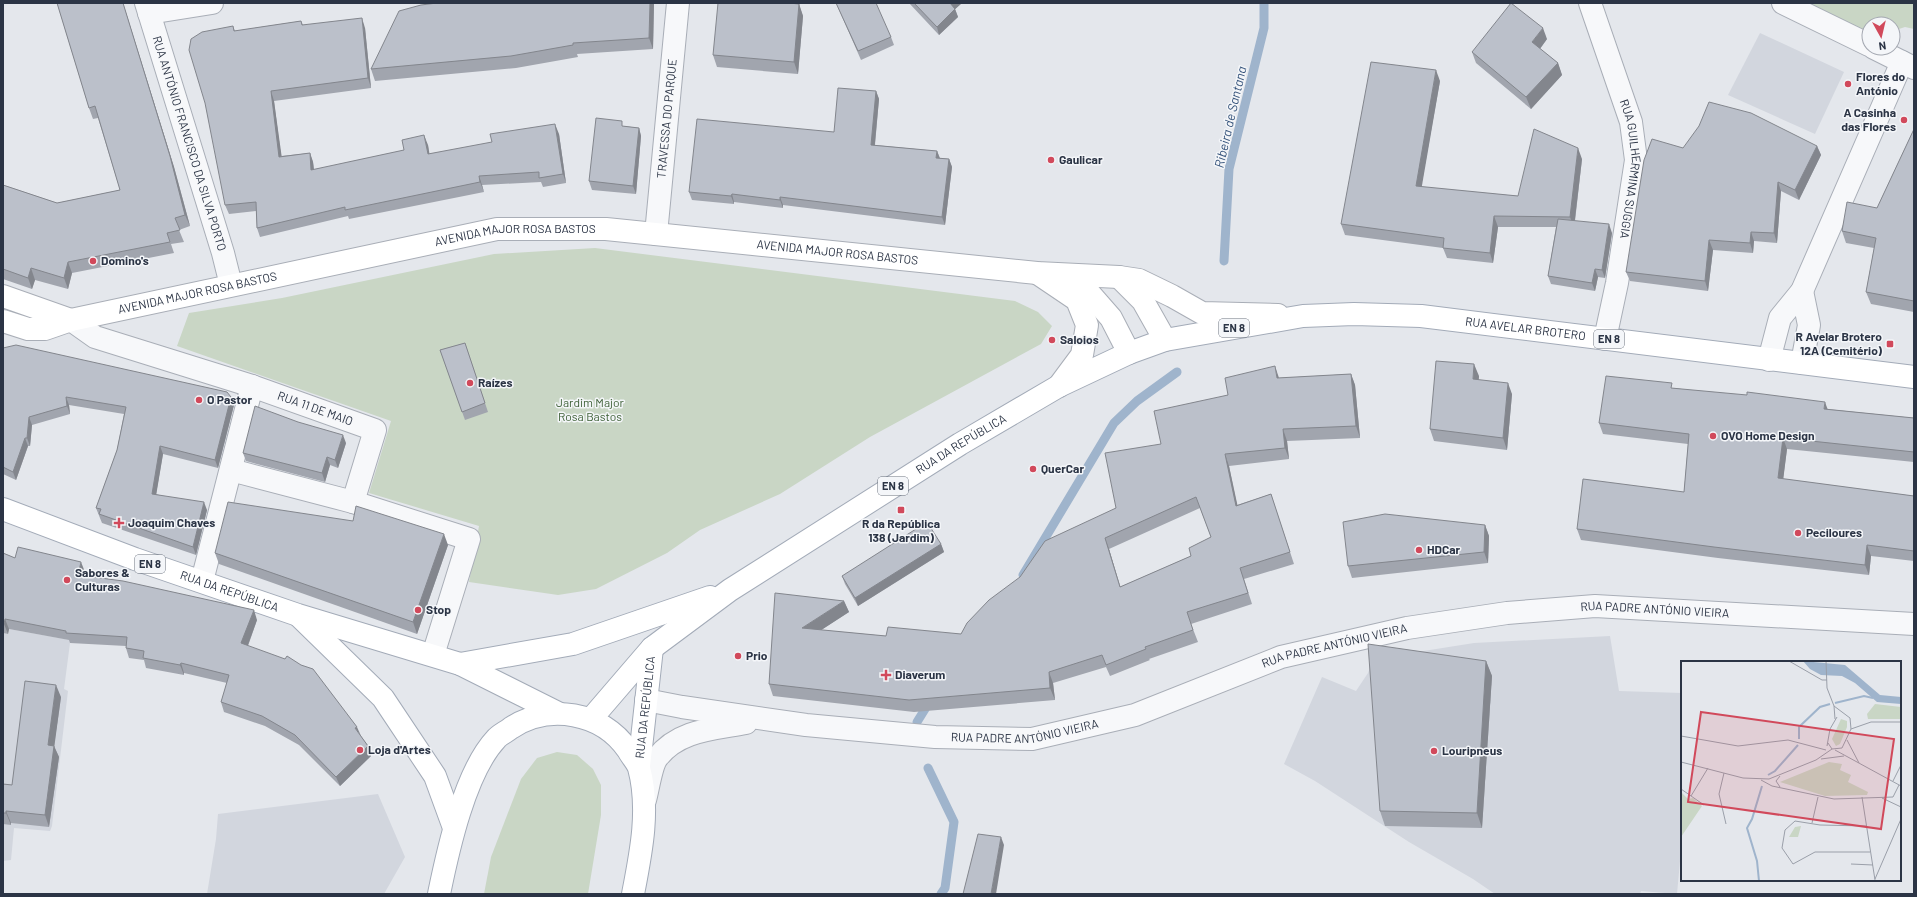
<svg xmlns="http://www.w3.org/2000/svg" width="1917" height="897" font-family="Barlow,sans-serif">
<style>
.built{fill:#d2d6de}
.green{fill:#c9d6c5}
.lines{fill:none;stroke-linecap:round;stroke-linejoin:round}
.stream{stroke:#9fb4cc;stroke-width:9}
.street-casing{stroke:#a9aeb7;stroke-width:24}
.secondary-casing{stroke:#a9aeb7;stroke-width:24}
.primary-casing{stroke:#a3abb8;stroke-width:24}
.street{stroke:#f7f8fa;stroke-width:22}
.secondary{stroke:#fff;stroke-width:22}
.primary{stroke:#fff;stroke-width:22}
.wall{fill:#a1a5ae;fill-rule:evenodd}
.shaded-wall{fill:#83868d}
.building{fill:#bbc0ca;stroke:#83868d;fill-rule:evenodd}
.poi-dot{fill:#d1495b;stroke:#f4f6f9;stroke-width:1.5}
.labels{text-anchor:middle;stroke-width:3;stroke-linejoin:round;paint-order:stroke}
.shield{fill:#f4f6f9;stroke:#676e7b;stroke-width:1}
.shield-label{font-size:11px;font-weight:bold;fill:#2b3445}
.poi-label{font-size:12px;font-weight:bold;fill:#2b3445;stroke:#f4f6f9;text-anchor:start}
.street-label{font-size:12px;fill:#2b3445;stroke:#f4f6f9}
.park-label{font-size:12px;fill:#3f6138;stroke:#f4f6f9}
.water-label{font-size:13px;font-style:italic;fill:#34527a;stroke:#f4f6f9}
.inset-river{fill:none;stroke:#9fb4cc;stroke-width:2}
.inset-road{fill:none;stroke:#9a9fa9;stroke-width:1}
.view{fill:#d1495b;fill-opacity:0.15;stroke:#d1495b;stroke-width:2}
.inset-edge{fill:none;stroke:#2b3445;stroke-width:2}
</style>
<rect width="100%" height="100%" fill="#e4e7ec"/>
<!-- built -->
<g class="built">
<path d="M1760 33 1844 72 1815 134 1728 95Z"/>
<path d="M9 629 70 640V643L64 689 68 691 52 826 50 831 14 828 11 860 3 861V633L8 634Z"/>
<path d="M1610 636 1619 691 1682 693V839L1677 894 1641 891 1640 894H1495L1473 879 1409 842 1315 781 1284 764 1322 677 1356 691 1368 673 1373 659 1474 643Z"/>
<path d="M378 794 405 857 384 894H207L216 839 218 814Z"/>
</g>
<!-- green -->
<g class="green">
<path d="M1808 3H1914V29L1905 27 1893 31V24H1869V40Z"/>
<path d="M595 248 1015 301 1038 312 1052 326 1041 344 870 437 780 494 700 530 667 553 596 589 558 595 469 582 479 526 369 493 391 421 177 346 189 313 282 298 494 254Z"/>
<path d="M557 752 577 755 593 769 601 785V815L588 894H484L491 857 521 779 537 758Z"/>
</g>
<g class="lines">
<!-- stream -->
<g class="stream">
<path d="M1224 261 1229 169 1264 28V3"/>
<path d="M1023 575 1114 423 1137 401 1177 372"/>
<path d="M917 722 930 701"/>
<path d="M928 768 954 822 945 888 941 894"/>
</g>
<defs>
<g id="street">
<path id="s1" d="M146 3 223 253 231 285"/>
<path id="s2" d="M1590 3 1631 122 1636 160 1617 283 1605 339"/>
<path d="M1783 3 1869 45"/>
<path d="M149 13 212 3"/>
<path d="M1874 48 1914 68"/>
<path id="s3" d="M656 234 678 3"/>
<path id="s4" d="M71 320 95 337 252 386 375 430 353 502"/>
<path d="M1769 360 1780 318 1802 291 1902 62"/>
<path d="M1802 363 1809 325 1802 291"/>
<path d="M231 470 353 502 469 539 433 655"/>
<path d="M202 581 252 386"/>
<path id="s5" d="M646 700 682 707 806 725 935 737 1032 739 1135 715 1281 657 1407 628 1507 613 1595 606 1914 624"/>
<path d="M645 800C648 790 651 766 657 758 678 730 714 729 746 723"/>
</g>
<g id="secondary">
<path d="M1037 273 1077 300 1087 325 1082 355 1059 386"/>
<path d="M1119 277 1143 301 1165 340"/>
<path d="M1067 281 1083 286 1111 318 1129 353"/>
<path d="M3 296 71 320"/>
<path id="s6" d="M3 321 28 329H45L71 320 497 229H606L1037 273 1119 277 1139 280 1172 296 1202 313 1278 315"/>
</g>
<g id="primary">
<path id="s7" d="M3 509 135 559 298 615 460 664 558 713"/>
<path d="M300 617 383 698 435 776 454 828"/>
<path d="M460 664 573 644 710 597"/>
<path id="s8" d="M591 719 652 648 730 590 960 444 1059 386 1129 353 1165 340 1303 316 1354 314 1421 316 1914 377"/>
<path id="s9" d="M639 766 652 648"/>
<path d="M439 894C448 850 465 772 496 739 499 735 506 732 511 728 549 703 602 712 628 750 631 756 637 762 639 768 650 809 641 853 633 894"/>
</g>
</defs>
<!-- street casing -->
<use href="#street" class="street-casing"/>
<!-- secondary casing -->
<use href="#secondary" class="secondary-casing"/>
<!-- primary casing -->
<use href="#primary" class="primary-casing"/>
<!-- street -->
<use href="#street" class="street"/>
<!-- secondary -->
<use href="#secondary" class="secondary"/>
<!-- primary -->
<use href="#primary" class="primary"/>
</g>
<!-- wall -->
<g class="wall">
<path d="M57 3H123L174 167 190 226 179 230 184 242 171 244 174 253 72 273 68 289 35 280 32 289 3 279V185L57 203 120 190 98 118 93 119 89 108Z"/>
<path d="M437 3H654L653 49 577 54 578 57 516 68 375 81 371 69Z"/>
<path d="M836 3 891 37 894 45 861 60Z"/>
<path d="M909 3H962L955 9 958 17 939 35Z"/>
<path d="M799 4 803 16 798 74 717 67 713 55Z"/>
<path d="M301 21 303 25 365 28 371 88 274 101 281 156 310 153 313 162 314 170 428 145 429 154 559 134 566 183 543 187 541 182 482 185 484 192 349 219 348 216 260 237 257 228 256 211 229 214 225 205 233 26 235 31Z"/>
<path d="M1547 39 1540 49 1558 63 1562 75 1531 109 1476 63 1472 52Z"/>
<path d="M1440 81 1421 187 1518 196 1582 159 1575 221 1612 233 1605 278 1598 277 1595 291 1551 284 1548 276 1556 227H1498L1493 263 1447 258 1443 248 1345 235 1341 224Z"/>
<path d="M876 91 879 99 875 145 937 151 940 158 949 159 952 167 945 225 783 205V208L734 202V204L692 200 689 192 834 132Z"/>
<path d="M624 126 639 128 641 136 636 194 592 190 589 181Z"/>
<path d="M1914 129V312L1871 304 1866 292 1874 248 1846 243 1842 231 1877 208Z"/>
<path d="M1817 146 1821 155 1799 200 1781 191 1777 243 1754 241 1753 253 1713 250 1708 291 1630 281 1626 272 1683 148Z"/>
<path d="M465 343 488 412 465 420 440 350Z"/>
<path d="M3 348 234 405 218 468 163 454 156 494 207 510 196 555 102 523 96 508 117 450 124 414 69 405 70 414 32 425 30 446H28L16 480 3 474Z"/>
<path d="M1351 374 1355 385 1360 438 1287 441 1289 459 1229 466 1237 505 1271 494 1294 564 1244 579 1252 604 1191 624 1198 642 1149 659 1150 660 1110 676 1106 667 1053 683 1055 700 914 712 773 696 769 684 844 601 849 612 821 630 886 636 961 634 1116 508 1161 444 1228 395 1279 378ZM1200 508 1211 537 1191 556 1120 587 1109 549Z"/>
<path d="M1479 376 1478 380 1512 394 1507 450 1434 441 1430 429Z"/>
<path d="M1674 388 1827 409 1914 418V462L1787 449 1783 479 1914 496V561L1871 556 1869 575 1718 558 1581 540 1577 529 1684 492 1688 444 1603 434 1599 423Z"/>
<path d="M346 443 338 468 330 465 325 482 246 461 243 453Z"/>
<path d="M1485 525 1489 536 1488 563 1352 578 1348 566Z"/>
<path d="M941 544 944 552 858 606 845 584 842 576Z"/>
<path d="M448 545 417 634 219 564 215 553Z"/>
<path d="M3 553 15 558 85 572 84 576 257 620 248 646 361 736 368 746 371 756 340 786 299 745 265 726 224 712 221 702 227 683 184 673V675L146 668 144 660 129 658 126 648V646L70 643 69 640 9 629 8 634 3 633Z"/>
<path d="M1486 661 1492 676 1482 828 1385 826 1380 811Z"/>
<path d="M61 697 54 746 59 757 49 827 11 823V825L3 824V784L12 785Z"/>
</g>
<!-- shaded-wall -->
<g class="shaded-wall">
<path d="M123 3 174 167 190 226 185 215Z"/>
<path d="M650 3H654L653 49 649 38Z"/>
<path d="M950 3H962L953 11Z"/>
<path d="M799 4 803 16 798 74 794 62Z"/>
<path d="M955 9 958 17 939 35 937 27Z"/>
<path d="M362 18 365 28 371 88 368 78Z"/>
<path d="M1543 28 1547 39 1536 54 1532 42Z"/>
<path d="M1558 63 1562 75 1531 109 1526 97Z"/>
<path d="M1436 70 1440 81 1420 197 1416 186Z"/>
<path d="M271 91 274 101 283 166 279 157Z"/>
<path d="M876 91 879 99 874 153 871 145Z"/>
<path d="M555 124 559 134 566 183 563 174Z"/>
<path d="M639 128 641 136 636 194 633 186Z"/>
<path d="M424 135 428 145 431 163 428 154Z"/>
<path d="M1817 146 1821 155 1799 200 1795 190Z"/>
<path d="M1578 148 1582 159 1574 227 1570 217Z"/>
<path d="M937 151 940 159 936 158Z"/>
<path d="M310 153 313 162 315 179 311 170Z"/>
<path d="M949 159 952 167 945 225 942 217Z"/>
<path d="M479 176 482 185 484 192 480 182Z"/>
<path d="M1778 182 1781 191 1777 243 1774 233Z"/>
<path d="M732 194 734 202V204L731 196Z"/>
<path d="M780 197 783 205V208L780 200Z"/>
<path d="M1494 216 1498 227 1493 263 1490 253Z"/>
<path d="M1609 224 1612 233 1605 278 1602 270Z"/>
<path d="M1751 232 1754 241 1753 253 1750 243Z"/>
<path d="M1709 240 1713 250 1708 291 1705 281Z"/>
<path d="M68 262 72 273 68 289 64 278Z"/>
<path d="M31 268 35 280 32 289 28 278Z"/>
<path d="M1595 269 1598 277 1595 291 1592 283Z"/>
<path d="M1474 364 1479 376 1478 391 1473 379Z"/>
<path d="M1275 366 1279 378 1281 390 1277 378Z"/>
<path d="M1351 374 1355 385 1360 438 1356 426Z"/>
<path d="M1508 383 1512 394 1507 450 1503 438Z"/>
<path d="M66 397 69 405 70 414 67 406Z"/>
<path d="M231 397 234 405 218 468 215 460Z"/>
<path d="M1825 402 1829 413 1824 409Z"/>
<path d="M29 417 32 425 30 446 27 438Z"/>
<path d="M1283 429 1287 441 1289 459 1285 448Z"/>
<path d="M343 435 346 443 338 468 335 460Z"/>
<path d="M25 438 28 446 16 480 13 472Z"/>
<path d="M1783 438 1787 449 1782 489 1778 478Z"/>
<path d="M160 446 163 454 155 502 152 494Z"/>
<path d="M1225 454 1229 466 1240 517 1236 506Z"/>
<path d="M327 457 330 465 325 482 322 473Z"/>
<path d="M204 502 207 510 196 555 193 547Z"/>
<path d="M1485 525 1489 536 1488 563 1484 552Z"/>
<path d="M444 534 448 545 417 634 413 622Z"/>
<path d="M1105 538 1109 549 1124 599 1120 587Z"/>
<path d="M941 544 944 552 858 606 855 598Z"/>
<path d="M1867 545 1871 556 1869 575 1865 565Z"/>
<path d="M81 562 85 572 82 585 78 575Z"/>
<path d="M844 601 849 612 806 640 802 628Z"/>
<path d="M254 610 257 620 245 653 241 643Z"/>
<path d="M5 619 9 629 8 634 4 624Z"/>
<path d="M1486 661 1492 676 1482 828 1477 813Z"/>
<path d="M181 663 184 673V675L180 665Z"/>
<path d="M1049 672 1053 683 1055 700 1050 688Z"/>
<path d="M56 685 61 697 53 756 48 745Z"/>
<path d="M357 727 361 736 355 728Z"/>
<path d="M54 746 59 757 49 827 45 815Z"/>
<path d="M368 746 371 756 340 786 336 777Z"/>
<path d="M6 811 11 823V825L6 813Z"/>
<path d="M1001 837 1004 845 996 894H991Z"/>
</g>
<!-- building -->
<g class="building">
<path d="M57 3H123L170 156 185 215 175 218 180 230 167 233 170 242 68 262 64 278 31 268 28 278 3 269V185L57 203 120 190 95 106 89 108Z"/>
<path d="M437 3H650L649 38 573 43V45L511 56 371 69 399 11 421 5Z"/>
<path d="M718 3H789L799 4 794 62 713 55Z"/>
<path d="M836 3H876L891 37 858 51Z"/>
<path d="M914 3H950L955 9 937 27Z"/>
<path d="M1511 3 1543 28 1532 42 1558 63 1526 97 1472 52Z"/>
<path d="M362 18 368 78 271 91 279 157 310 153 311 170 404 150 402 140 424 135 428 154 492 142 490 134 555 124 563 174 539 178V172L479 176 480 182 345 210V207L257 228 256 202 225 205 205 103 189 50 191 39 202 32 233 26 234 31 301 21 302 25Z"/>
<path d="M1371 62 1436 70 1416 186 1518 196 1534 129 1578 148 1570 217 1494 216 1490 253 1443 248 1444 238 1341 224Z"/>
<path d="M838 88 876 91 871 145 937 151 936 158 949 159 942 217 780 197V200L732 194 731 196 689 192 697 119 834 132Z"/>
<path d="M1709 102 1751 113 1817 146 1795 190 1778 182 1774 233 1751 232 1750 243 1709 240 1705 281 1626 272 1644 160 1652 139 1683 148 1699 126Z"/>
<path d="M596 118 622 121V126L639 128 633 186 589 181Z"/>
<path d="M1914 129V301L1866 292 1876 238 1842 231 1847 202 1877 208Z"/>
<path d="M1558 219 1609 224 1602 270 1595 269 1592 283 1548 276Z"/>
<path d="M465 343 485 403 462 412 440 350Z"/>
<path d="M16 345 227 392 231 397 215 460 160 446 152 494 204 502 193 547 99 514 101 509 96 508 117 450 126 407 66 397 67 406 29 417 27 438H25L13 472 3 467V348Z"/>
<path d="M1436 361 1474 364 1473 379 1508 383 1503 438 1430 429Z"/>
<path d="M1275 366 1277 378 1351 374 1356 426 1283 429 1285 448 1225 454 1236 506 1271 494 1290 552 1240 568 1248 593 1187 612 1193 630 1145 647 1146 649 1106 665 1102 655 1049 672 1050 688 909 700 769 684 775 593 844 601 802 628 886 636 888 627 961 634 967 623 989 600 1020 577 1045 541 1116 508 1105 453 1161 444 1154 411 1228 395 1225 378ZM1196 497 1211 537 1189 548 1191 556 1120 587 1105 538Z"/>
<path d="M1606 376 1672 383 1671 388 1747 395V392L1825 402 1824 409 1914 418V452L1783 438 1778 478 1914 496V551L1867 545 1865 565 1714 547 1577 529 1583 479 1684 492 1689 434 1599 423Z"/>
<path d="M255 406 298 422 343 435 335 460 327 457 322 473 243 453Z"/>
<path d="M228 502 353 521 356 506 444 534 413 622 215 553Z"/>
<path d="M1385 514 1485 525 1484 552 1348 566 1343 522Z"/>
<path d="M927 522 941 544 855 598 842 576Z"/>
<path d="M18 547 81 562 78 575 123 581 254 610 241 643 285 659 287 656 301 665 313 669 357 727 355 728 368 746 336 777 295 735 262 716 221 702 229 675 181 663 180 665 143 658 144 651 126 648 127 637 66 633V631L5 619 4 624H3V553L15 558Z"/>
<path d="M1368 644 1486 661 1477 813 1380 811Z"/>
<path d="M25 681 56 685 48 745 54 746 45 815 6 811V813H3V784L12 785Z"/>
<path d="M978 834 1001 837 991 894H963Z"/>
</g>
<!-- markers -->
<g class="poi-dot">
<circle cx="1848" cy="84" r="4"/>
<circle cx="1904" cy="120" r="4"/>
<circle cx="1051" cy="160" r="4"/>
<circle cx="93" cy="261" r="4"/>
<circle cx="1052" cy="340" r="4"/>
<rect x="1886" y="340" width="8" height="8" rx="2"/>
<circle cx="470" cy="383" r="4"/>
<circle cx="199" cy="400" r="4"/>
<circle cx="1713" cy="436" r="4"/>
<circle cx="1033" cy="469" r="4"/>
<rect x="897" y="506" width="8" height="8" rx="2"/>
<path d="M117 517h4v4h4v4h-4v4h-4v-4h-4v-4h4z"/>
<circle cx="1798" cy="533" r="4"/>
<circle cx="1419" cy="550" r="4"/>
<circle cx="67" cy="580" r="4"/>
<circle cx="418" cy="610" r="4"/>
<circle cx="738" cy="656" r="4"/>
<path d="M884 669h4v4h4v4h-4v4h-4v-4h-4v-4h4z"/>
<circle cx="360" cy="750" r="4"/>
<circle cx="1434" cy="751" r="4"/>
</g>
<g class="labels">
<!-- shield labels -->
<g class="shield">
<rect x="1219" y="319" width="30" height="18" rx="3"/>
<rect x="1594" y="330" width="30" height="18" rx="3"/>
<rect x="878" y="477" width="30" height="18" rx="3"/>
<rect x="135" y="555" width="30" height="18" rx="3"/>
</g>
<g class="shield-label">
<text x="1234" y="332">EN 8</text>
<text x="1609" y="343">EN 8</text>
<text x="893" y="490">EN 8</text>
<text x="150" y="568">EN 8</text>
</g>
<!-- poi labels -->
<g class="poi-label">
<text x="1856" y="81">Flores do<tspan x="1856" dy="14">António</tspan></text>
<text x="1896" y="117" text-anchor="end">A Casinha<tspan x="1896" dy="14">das Flores</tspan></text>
<text x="1059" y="164">Gaulicar</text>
<text x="101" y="265">Domino's</text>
<text x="1882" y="341" text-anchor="end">R Avelar Brotero<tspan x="1882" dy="14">12A (Cemitério)</tspan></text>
<text x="1060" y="344">Saloios</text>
<text x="478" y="387">Raízes</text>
<text x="207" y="404">O Pastor</text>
<text x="1721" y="440">OVO Home Design</text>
<text x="1041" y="473">QuerCar</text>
<text x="128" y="527">Joaquim Chaves</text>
<text x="901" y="528" text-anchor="middle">R da República<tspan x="901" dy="14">138 (Jardim)</tspan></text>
<text x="1806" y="537">Peciloures</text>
<text x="1427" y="554">HDCar</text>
<text x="75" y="577">Sabores &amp;<tspan x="75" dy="14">Culturas</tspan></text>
<text x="426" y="614">Stop</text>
<text x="746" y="660">Prio</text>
<text x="895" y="679">Diaverum</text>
<text x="368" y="754">Loja d'Artes</text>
<text x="1442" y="755">Louripneus</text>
</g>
<!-- street labels -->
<g class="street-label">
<text dy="4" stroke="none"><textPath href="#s3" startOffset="116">TRAVESSA DO PARQUE</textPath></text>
<text dy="4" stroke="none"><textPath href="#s1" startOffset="147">RUA ANTÓNIO FRANCISCO DA SILVA PORTO</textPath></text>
<text dy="4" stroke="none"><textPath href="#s2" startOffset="173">RUA GUILHERMINA SUGGIA</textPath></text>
<text dy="4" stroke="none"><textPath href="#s6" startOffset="524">AVENIDA MAJOR ROSA BASTOS</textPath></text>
<text dy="4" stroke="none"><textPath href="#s6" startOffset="848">AVENIDA MAJOR ROSA BASTOS</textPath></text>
<text dy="4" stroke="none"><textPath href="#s6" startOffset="200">AVENIDA MAJOR ROSA BASTOS</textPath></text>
<text dy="4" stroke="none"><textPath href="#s8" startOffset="1057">RUA AVELAR BROTERO</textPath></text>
<text dy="4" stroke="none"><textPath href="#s4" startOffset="261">RUA 11 DE MAIO</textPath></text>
<text dy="4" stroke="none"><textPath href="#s8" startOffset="464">RUA DA REPÚBLICA</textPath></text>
<text dy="4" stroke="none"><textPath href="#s7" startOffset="241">RUA DA REPÚBLICA</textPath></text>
<text dy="4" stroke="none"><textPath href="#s5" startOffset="1030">RUA PADRE ANTÓNIO VIEIRA</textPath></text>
<text dy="4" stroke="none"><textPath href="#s5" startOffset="706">RUA PADRE ANTÓNIO VIEIRA</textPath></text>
<text dy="4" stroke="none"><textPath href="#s9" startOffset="59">RUA DA REPÚBLICA</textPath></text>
<text dy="4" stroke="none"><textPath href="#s5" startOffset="382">RUA PADRE ANTÓNIO VIEIRA</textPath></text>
</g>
<!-- park labels -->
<g class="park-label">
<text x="590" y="407">Jardim Major<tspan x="590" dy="14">Rosa Bastos</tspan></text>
</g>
<!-- water labels -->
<g class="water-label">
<text transform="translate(1230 117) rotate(-77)" y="5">Ribeira de Santana</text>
</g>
</g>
<!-- overview -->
<g transform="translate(1681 661)">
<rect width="220" height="220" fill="#e4e7ec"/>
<path d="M194 43 220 46V58H187L186 53ZM160 58 166 60V66L159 83 155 85 151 78ZM148 101 161 103 159 109 170 114 167 121 187 131 186 134 144 135 99 121ZM0 131 7 138 12 137 21 145 0 176ZM120 165 117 176H108L114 166Z" fill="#c9d6c5"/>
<path d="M122 0 164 4 199 34 220 36V43L196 41 174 22 161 15 140 14 129 8Z" fill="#9fb4cc"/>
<path class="inset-river" d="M154 42 183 35 192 37M118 78V66L139 46 149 43M87 114 94 110 117 84M78 220 76 200 66 167 71 158 81 125"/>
<path class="inset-road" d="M108 0 141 19H146M145 0 146 27 153 45 154 58M170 68 190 61H220M0 75 57 85 107 79 145 89M166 79 178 102M147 82 151 88 161 87 170 68 169 57 153 45M146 85 149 68 156 56M154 89 220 125M140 98 163 95M0 101 62 117 88 118 135 99 151 88M43 112 38 133 45 163M99 115 95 120 99 126M80 119 91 125 153 138 212 136M212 120 220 104M0 128 23 144M10 135 27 107M181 136 194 219M212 136 218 124M201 137 220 146M131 162 137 136M185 165 139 164 114 160 104 169 101 187 112 203 134 191H189M170 203 192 204M194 218 220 158"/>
<path class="view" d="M20 51 213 78 200 168 7 141Z"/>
<rect width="220" height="220" class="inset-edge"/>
</g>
<!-- border -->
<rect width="1917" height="897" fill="none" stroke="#2b3445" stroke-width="8"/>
<!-- north arrow -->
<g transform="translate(1881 36) rotate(172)"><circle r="19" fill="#f4f6f9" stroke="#a4a8b1"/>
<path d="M0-3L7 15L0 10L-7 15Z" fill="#d1495b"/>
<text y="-6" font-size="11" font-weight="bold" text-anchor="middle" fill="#2b3445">N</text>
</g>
</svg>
